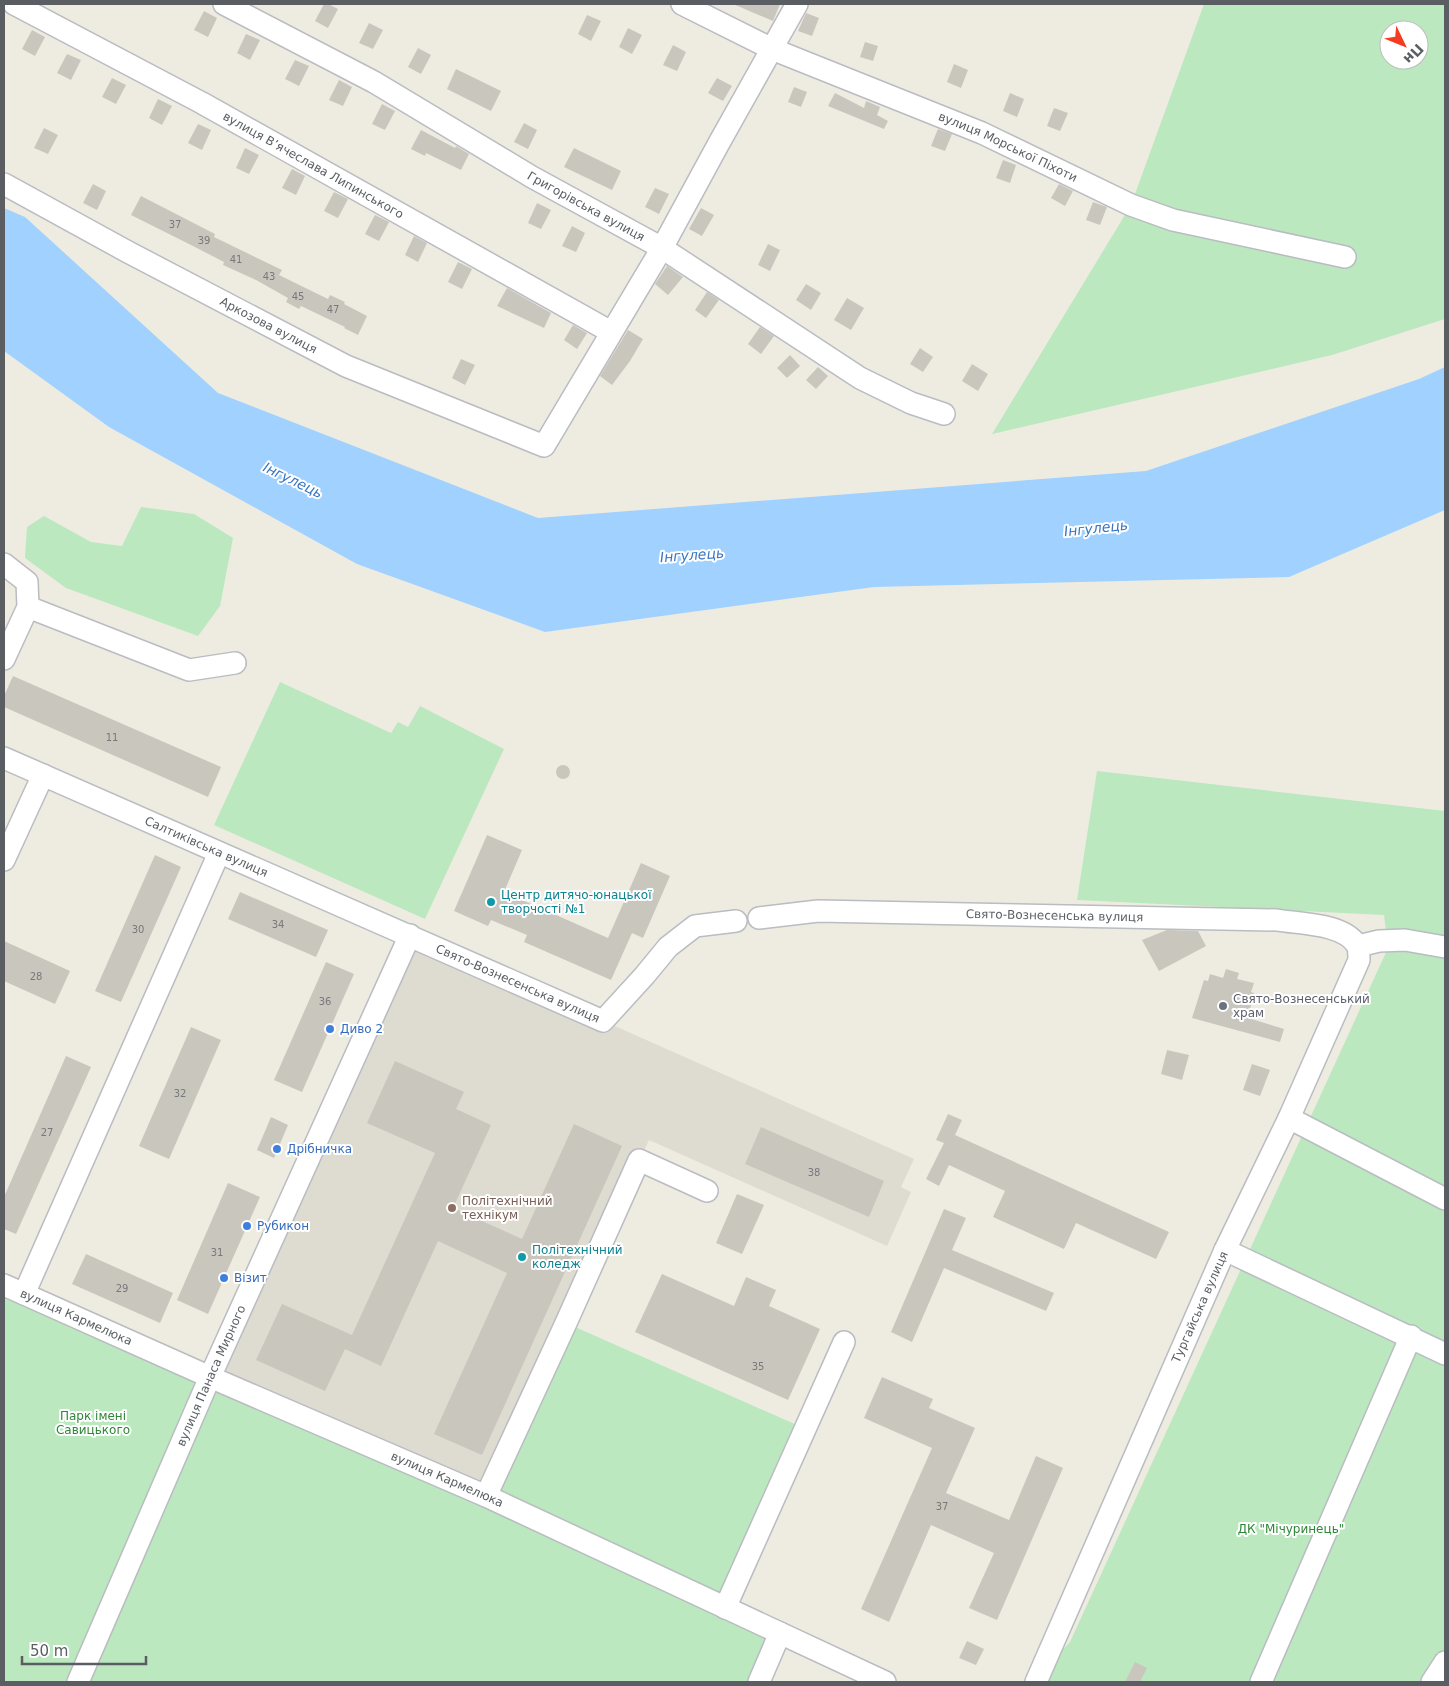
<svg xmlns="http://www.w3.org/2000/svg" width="1449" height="1686" font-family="'DejaVu Sans',sans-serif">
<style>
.education{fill:#dedbd0}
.green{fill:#bbe8be;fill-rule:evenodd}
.water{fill:#a0d1ff}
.building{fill:#c9c6be}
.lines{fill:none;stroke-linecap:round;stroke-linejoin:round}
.minor-casing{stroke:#b9bcc1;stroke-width:24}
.minor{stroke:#fff;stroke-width:21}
.culture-dot{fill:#0f9aa8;stroke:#fff;stroke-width:2}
.worship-dot{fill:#6b7280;stroke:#fff;stroke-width:2}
.shop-dot{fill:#3f7fe0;stroke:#fff;stroke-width:2}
.education-dot{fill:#8d6e63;stroke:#fff;stroke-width:2}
.labels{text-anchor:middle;stroke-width:4;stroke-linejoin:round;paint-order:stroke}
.number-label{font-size:10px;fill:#76787a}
.street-label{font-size:12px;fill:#5a5e63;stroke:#fff}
.culture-label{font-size:12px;fill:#0d838f;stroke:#fff;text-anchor:start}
.worship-label{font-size:12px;fill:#5b616d;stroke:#fff;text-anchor:start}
.shop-label{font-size:12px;fill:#366cbe;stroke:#fff;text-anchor:start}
.education-label{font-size:12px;fill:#785e54;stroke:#fff;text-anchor:start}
.park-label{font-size:12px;fill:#2e8637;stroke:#fff}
.water-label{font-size:14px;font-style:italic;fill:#3875c2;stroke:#fff}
</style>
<rect width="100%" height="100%" fill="#eeece1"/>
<!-- education -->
<path class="education" d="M410 935 914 1159 901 1187 911 1192 887 1246 649 1140 486 1496 210 1377Z"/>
<!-- green -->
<g class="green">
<path d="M1204 4H1445V319L1332 355 992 434 1131 205ZM1389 30H1419V60H1389Z"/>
<path d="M141 507 194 514 233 538 220 606 198 636 66 588 25 558 27 527 44 516 91 542 122 546Z"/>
<path d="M280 682 391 733 398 722 408 727 420 706 504 749 425 919 214 825Z"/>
<path d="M1097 771 1445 811V1682H1031L1070 1642 1388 948 1384 915 1077 900Z"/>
<path d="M4 1285 486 1496 566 1323 806 1429 725 1607 780 1633 759 1682H4Z"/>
</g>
<!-- water -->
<path class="water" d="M4 208 25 217 218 393 538 518 1146 471 1419 379 1445 367V510L1289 577 874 587 545 632 357 564 109 427 4 351Z"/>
<!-- building -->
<g class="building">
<path d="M324 4H328L338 9 328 28 315 21Z"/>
<path d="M733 4H780L773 21Z"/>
<path d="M204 11 217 18 208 37 194 30Z"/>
<path d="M806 13 819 18 812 36 798 31Z"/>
<path d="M587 15 601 21 591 41 578 34Z"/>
<path d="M369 23 383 30 373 49 359 43Z"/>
<path d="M628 28 642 35 632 54 619 47Z"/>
<path d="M32 30 45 37 35 56 22 49Z"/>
<path d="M246 34 260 40 250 60 237 53Z"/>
<path d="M865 42 878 46 873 61 860 57Z"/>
<path d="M673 45 686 52 677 71 663 65Z"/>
<path d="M418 48 431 55 421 74 408 67Z"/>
<path d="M67 54 81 60 71 80 57 73Z"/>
<path d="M295 60 309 66 299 86 285 79Z"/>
<path d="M954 64 968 70 961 88 947 82Z"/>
<path d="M456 69 501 91 491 111 447 89Z"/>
<path d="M112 78 126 85 116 104 102 97Z"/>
<path d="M717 78 732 86 723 101 708 93Z"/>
<path d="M339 80 352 87 343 106 329 100Z"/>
<path d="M794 87 807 92 801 107 788 102Z"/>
<path d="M835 93 864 108 866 101 880 107 877 115 888 121 884 129 828 106Z"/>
<path d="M1010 93 1024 99 1017 117 1003 111Z"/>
<path d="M158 99 172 106 162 125 149 118Z"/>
<path d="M382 104 395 111 385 130 372 124Z"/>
<path d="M1054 108 1068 113 1060 131 1047 126Z"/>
<path d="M524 123 537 130 528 149 514 142Z"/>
<path d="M198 124 211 130 202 150 188 143Z"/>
<path d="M44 128 58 135 48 154 34 148Z"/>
<path d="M938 129 952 134 945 151 931 146Z"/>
<path d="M421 130 455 148 456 146 469 154 461 170 426 153 425 156 411 149Z"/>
<path d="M245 148 259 155 249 174 236 168Z"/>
<path d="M574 148 621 171 612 190 564 167Z"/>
<path d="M1003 160 1016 165 1010 183 996 178Z"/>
<path d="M292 169 305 176 296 195 282 188Z"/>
<path d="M93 184 106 191 97 210 83 203Z"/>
<path d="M1059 184 1073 191 1065 206 1051 198Z"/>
<path d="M655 188 669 194 659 214 645 207Z"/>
<path d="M334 192 348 199 338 218 324 211Z"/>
<path d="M141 196 215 234 214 237 282 270 279 275 328 299 330 295 345 302 344 304 367 316 358 335 344 328 345 327 301 306 299 309 286 302 288 298 256 280 223 265 224 262 193 246 131 215Z"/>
<path d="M1093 202 1107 207 1100 225 1086 220Z"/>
<path d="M537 203 551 210 541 229 528 223Z"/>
<path d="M701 208 714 215 702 236 689 229Z"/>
<path d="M375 215 389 222 379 241 365 234Z"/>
<path d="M572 226 585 233 576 252 562 246Z"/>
<path d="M414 236 427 243 418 262 405 255Z"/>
<path d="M768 244 780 250 770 271 758 265Z"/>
<path d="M458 262 472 269 462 289 448 282Z"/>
<path d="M667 266 683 277 668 295 655 284Z"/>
<path d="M806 284 821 293 811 310 796 300Z"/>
<path d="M507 288 551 313 544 328 497 306Z"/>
<path d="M707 292 719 300 706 318 695 310Z"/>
<path d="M847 298 864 308 851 330 834 320Z"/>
<path d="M573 325 587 333 577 349 564 340Z"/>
<path d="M760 327 774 336 761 354 748 344Z"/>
<path d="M628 330 643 339 630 361 612 385 600 376Z"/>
<path d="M920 348 933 357 923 372 910 364Z"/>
<path d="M790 355 800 366 787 378 777 368Z"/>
<path d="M461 359 475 365 465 385 452 378Z"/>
<path d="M972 364 988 374 978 391 962 381Z"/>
<path d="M818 367 828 376 816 389 806 380Z"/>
<path d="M13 676 221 767 208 797 4 707V696Z"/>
<circle cx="563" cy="772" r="7"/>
<path d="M487 835 522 850 504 892 608 938 641 863 670 876 643 938 632 933 611 980 524 942 527 935 491 920 488 926 454 911Z"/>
<path d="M155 855 181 867 121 1002 95 991Z"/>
<path d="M240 892 328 930 316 957 228 919Z"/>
<path d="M1167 930 1198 931 1206 946 1159 971 1142 940Z"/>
<path d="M4 941 70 971 55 1004 4 981Z"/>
<path d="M326 962 354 974 302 1092 274 1080Z"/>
<path d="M1226 969 1239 973 1237 979 1254 983 1251 992 1254 993 1248 1018 1284 1029 1280 1042 1192 1018 1204 980 1208 981 1210 974 1223 978Z"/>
<path d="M191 1027 221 1040 169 1159 139 1146Z"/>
<path d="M1167 1050 1189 1055 1182 1080 1161 1074Z"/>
<path d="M66 1056 91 1067 16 1234 4 1229V1197Z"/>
<path d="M395 1061 464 1092 456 1109 491 1125 453 1208 522 1239 574 1124 622 1146 482 1455 434 1434 507 1273 438 1241 381 1366 345 1349 325 1391 256 1360 282 1304 352 1335 435 1153 367 1123Z"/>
<path d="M1252 1064 1270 1070 1260 1096 1243 1090Z"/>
<path d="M948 1114 962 1120 955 1135 1169 1232 1156 1259 1076 1223 1064 1249 993 1217 1005 1191 949 1165 939 1186 926 1179 944 1143 936 1140Z"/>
<path d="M271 1117 288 1125 274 1158 257 1150Z"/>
<path d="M761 1127 884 1181 869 1217 745 1164Z"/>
<path d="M228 1183 260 1197 208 1314 177 1300Z"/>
<path d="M737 1194 764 1205 742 1254 716 1243Z"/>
<path d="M944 1209 966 1218 952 1250 1054 1293 1046 1311 944 1268 912 1342 891 1332Z"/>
<path d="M86 1254 173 1293 160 1323 72 1284Z"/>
<path d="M662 1274 734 1306 746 1277 776 1290 769 1306 820 1329 788 1400 635 1332Z"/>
<path d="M882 1377 933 1399 929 1408 975 1428 946 1493 1009 1520 1036 1456 1063 1468 997 1620 969 1608 994 1553 931 1525 889 1622 861 1609 932 1448 864 1418Z"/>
<path d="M967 1641 984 1649 976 1665 959 1658Z"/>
<path d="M1135 1662 1147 1668 1140 1682H1125Z"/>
</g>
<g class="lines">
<defs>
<g id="minor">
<path id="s1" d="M14 4 202 103 611 332"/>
<path id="s2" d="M224 4 374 82 532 177 662 248 860 378 911 403 944 414"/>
<path id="s3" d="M682 4 772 49 982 133 1131 205 1173 220 1345 257"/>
<path id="s4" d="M4 184 128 252 346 366 544 446 662 248 719 143 797 4"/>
<path d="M4 564 27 582 28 607 4 659"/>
<path d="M28 607 189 670 235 663"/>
<path id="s5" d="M4 758 603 1021 645 975 668 947 695 926 736 921"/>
<path d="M4 860 43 775"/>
<path id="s6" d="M759 918 818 911 1277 920C1300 924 1343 923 1357 945 1359 949 1359 955 1359 960L1289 1118 1225 1250 1036 1682"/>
<path d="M1358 946 1379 941 1405 940 1445 947"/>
<path d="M1289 1118 1445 1199"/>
<path d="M1225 1250 1445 1354"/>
<path id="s7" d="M4 1285 210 1377 486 1496 885 1682"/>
<path d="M24 1294 219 853"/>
<path d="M486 1496 566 1323 639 1160 707 1191"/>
<path d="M725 1608 844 1342"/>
<path id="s8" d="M78 1682 210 1377 410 935"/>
<path d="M759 1682 780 1633"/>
<path d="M1261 1682 1411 1336"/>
<path d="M1432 1682 1445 1662"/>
</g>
</defs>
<!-- minor casing -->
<use href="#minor" class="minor-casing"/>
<!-- minor -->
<use href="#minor" class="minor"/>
</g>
<!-- markers -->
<g class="culture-dot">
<circle cx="491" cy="902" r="5"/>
<circle cx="522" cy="1257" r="5"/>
</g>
<circle class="worship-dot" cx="1223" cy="1006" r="5"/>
<g class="shop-dot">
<circle cx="330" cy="1029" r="5"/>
<circle cx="277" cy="1149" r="5"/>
<circle cx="247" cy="1226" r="5"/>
<circle cx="224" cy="1278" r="5"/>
</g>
<circle class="education-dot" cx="452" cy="1208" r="5"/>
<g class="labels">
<!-- number labels -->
<g class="number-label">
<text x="175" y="228">37</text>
<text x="204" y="244">39</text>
<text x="236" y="263">41</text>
<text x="269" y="280">43</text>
<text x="298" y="300">45</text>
<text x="333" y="313">47</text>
<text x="112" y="741">11</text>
<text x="278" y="928">34</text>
<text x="138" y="933">30</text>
<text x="36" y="980">28</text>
<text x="325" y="1005">36</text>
<text x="180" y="1097">32</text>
<text x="47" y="1136">27</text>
<text x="814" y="1176">38</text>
<text x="217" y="1256">31</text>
<text x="122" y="1292">29</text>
<text x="758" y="1370">35</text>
<text x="942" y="1510">37</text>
</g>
<!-- street labels -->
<g class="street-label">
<text dy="4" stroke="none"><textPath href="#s3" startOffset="356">вулиця Морської Піхоти</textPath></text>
<text dy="4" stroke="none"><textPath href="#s1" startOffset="340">вулиця В’ячеслава Липинського</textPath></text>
<text dy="4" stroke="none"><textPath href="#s2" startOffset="415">Григорівська вулиця</textPath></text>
<text dy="4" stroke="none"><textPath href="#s4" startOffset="300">Аркозова вулиця</textPath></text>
<text dy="4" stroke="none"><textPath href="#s5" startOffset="221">Салтиківська вулиця</textPath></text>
<text dy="4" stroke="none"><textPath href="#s6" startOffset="296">Свято-Вознесенська вулиця</textPath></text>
<text dy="4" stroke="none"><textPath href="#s5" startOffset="561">Свято-Вознесенська вулиця</textPath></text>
<text transform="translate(1200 1307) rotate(-66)" y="4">Тургайська вулиця</text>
<text dy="4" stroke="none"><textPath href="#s7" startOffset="79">вулиця Кармелюка</textPath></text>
<text dy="4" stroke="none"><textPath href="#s8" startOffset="334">вулиця Панаса Мирного</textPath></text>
<text dy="4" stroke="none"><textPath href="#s7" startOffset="484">вулиця Кармелюка</textPath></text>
</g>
<!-- culture labels -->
<g class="culture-label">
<text x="501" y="899">Центр дитячо-юнацької<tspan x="501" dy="14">творчості №1</tspan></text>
<text x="532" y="1254">Політехнічний<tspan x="532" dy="14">коледж</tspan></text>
</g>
<!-- worship labels -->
<g class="worship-label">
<text x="1233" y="1003">Свято-Вознесенський<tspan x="1233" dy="14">храм</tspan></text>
</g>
<!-- shop labels -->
<g class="shop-label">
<text x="340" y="1033">Диво 2</text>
<text x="287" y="1153">Дрібничка</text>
<text x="257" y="1230">Рубикон</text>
<text x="234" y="1282">Візит</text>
</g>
<!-- education labels -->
<g class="education-label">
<text x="462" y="1205">Політехнічний<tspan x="462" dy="14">технікум</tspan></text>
</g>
<!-- park labels -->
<g class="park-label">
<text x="93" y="1420">Парк імені<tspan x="93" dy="14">Савицького</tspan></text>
<text x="1291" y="1533">ДК "Мічуринець"</text>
</g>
<!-- water labels -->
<g class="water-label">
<text transform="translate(293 480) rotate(26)" y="5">Інгулець</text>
<text transform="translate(1096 528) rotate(-6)" y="5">Інгулець</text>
<text transform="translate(692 555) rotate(-4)" y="5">Інгулець</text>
</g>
</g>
<!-- border -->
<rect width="1449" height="1686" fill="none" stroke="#5a5e63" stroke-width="10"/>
<!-- north arrow -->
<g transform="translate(1404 45) rotate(133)"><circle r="24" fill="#ffffff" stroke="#bdbfc1"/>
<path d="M0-4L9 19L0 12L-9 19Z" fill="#f53b20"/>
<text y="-8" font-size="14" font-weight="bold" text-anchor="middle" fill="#5a5e63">Пн</text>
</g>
<!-- scale -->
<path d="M22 1656v8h124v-8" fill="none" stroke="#5a5e63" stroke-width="2.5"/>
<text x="30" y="1656" font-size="15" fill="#5a5e63" stroke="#ffffff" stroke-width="4" paint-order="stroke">50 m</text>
</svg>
